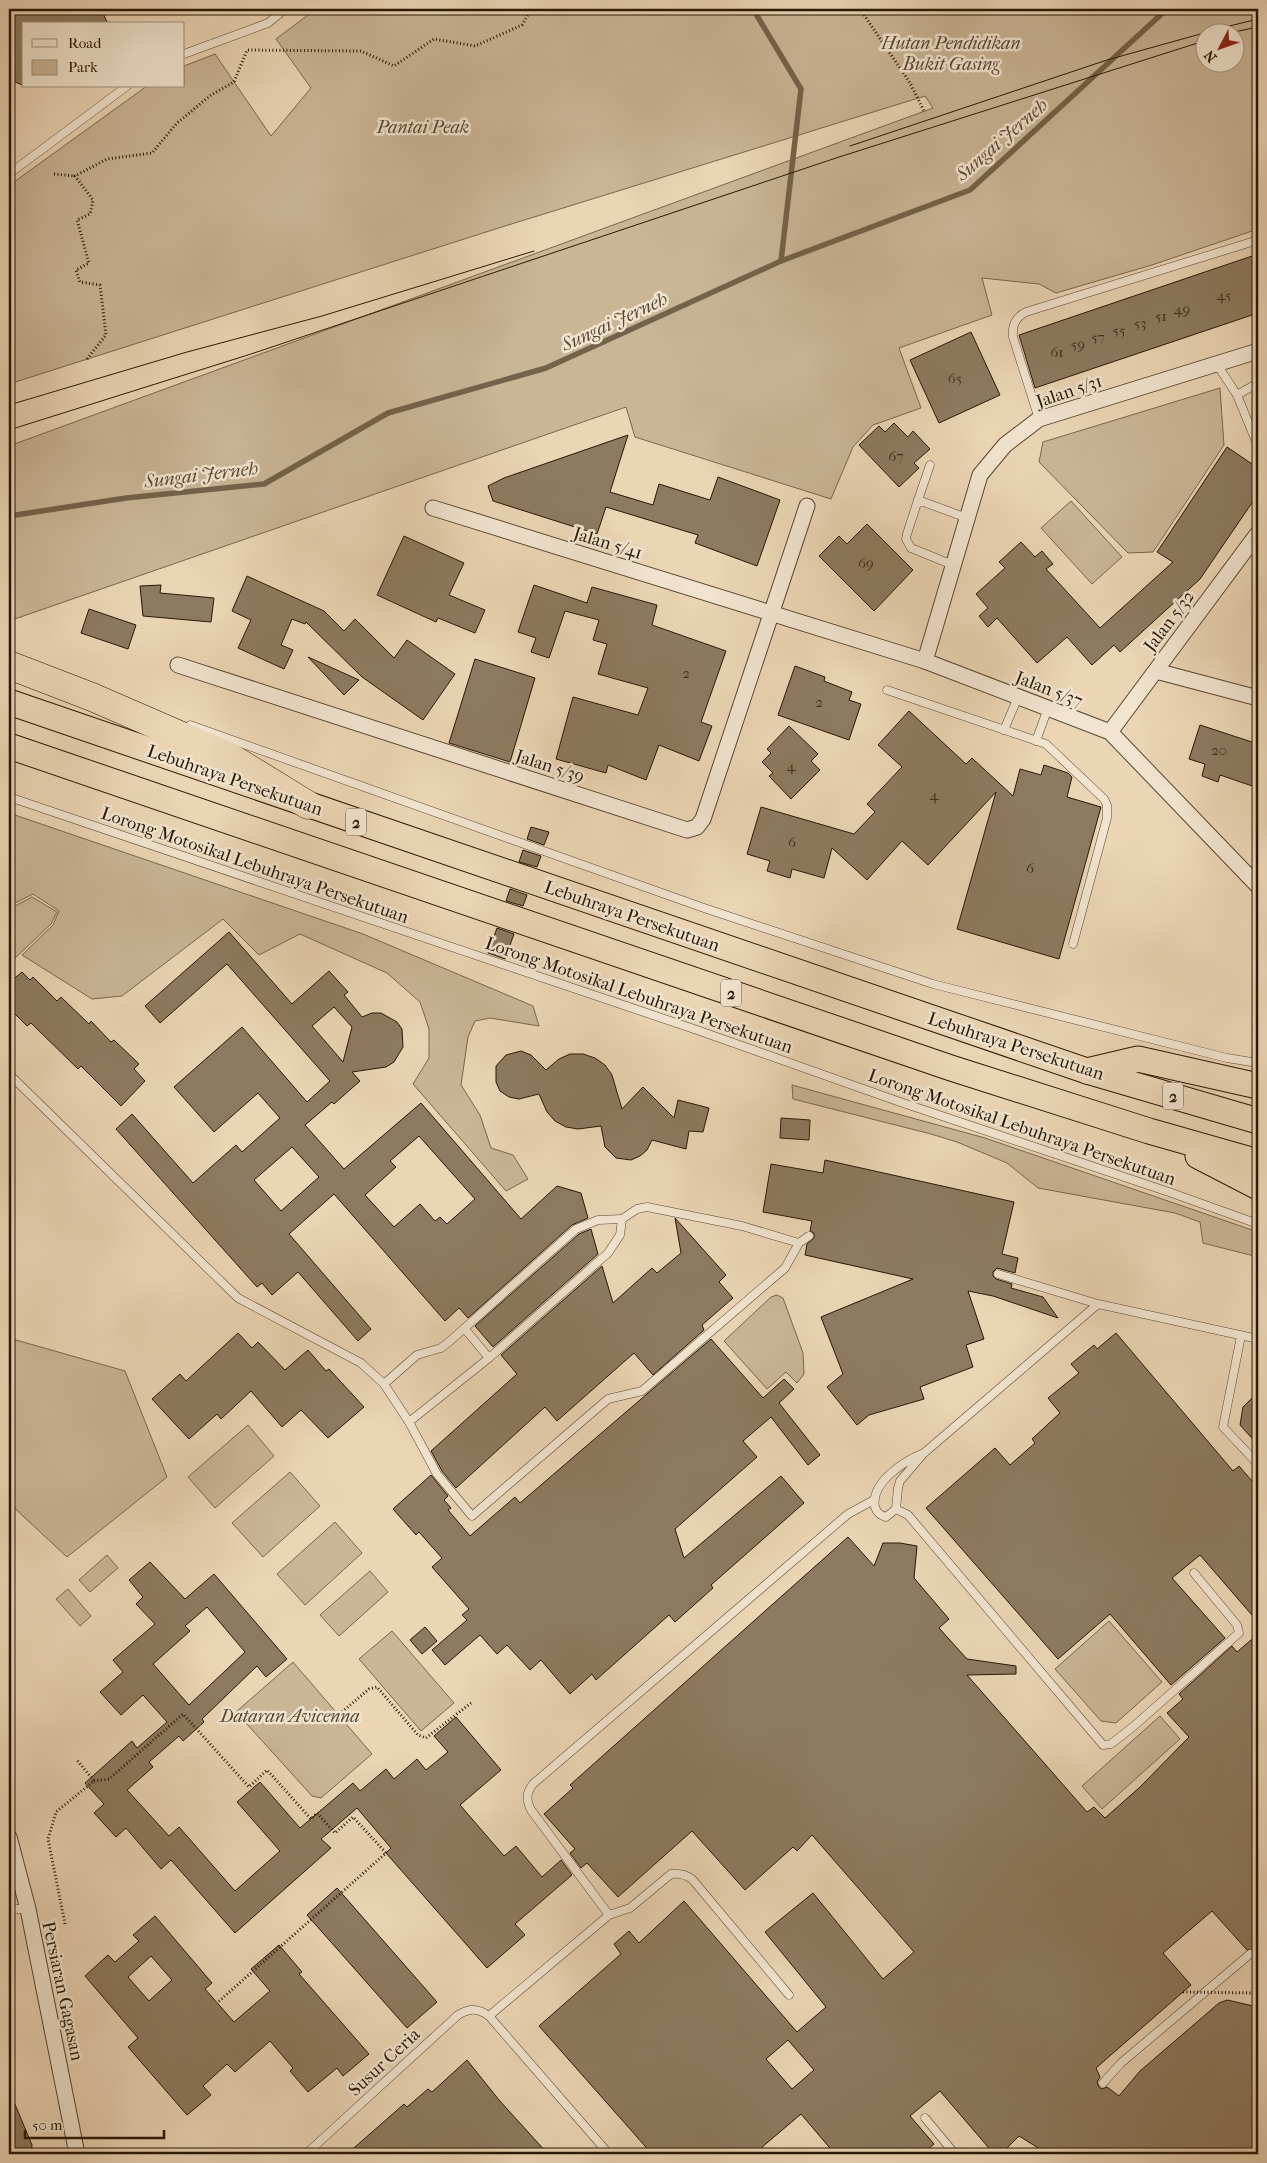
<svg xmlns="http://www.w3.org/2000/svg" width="1267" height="2163" font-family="'IM FELL French Canon',serif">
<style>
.green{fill:#cab597;stroke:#78664e;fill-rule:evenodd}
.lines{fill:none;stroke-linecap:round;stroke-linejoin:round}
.stream{stroke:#74624a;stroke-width:5.5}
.building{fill:#8d7a60;stroke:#271704;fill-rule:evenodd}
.service-casing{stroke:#584630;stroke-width:9}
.minor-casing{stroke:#584630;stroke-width:17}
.trunk-casing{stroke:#271704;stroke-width:27}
.motorway-casing{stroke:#271704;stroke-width:29}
.path{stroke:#271704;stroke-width:3;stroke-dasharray:1 2.5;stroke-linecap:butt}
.service{stroke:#f2e4cf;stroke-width:8}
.minor{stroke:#f2e4cf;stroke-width:15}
.trunk{stroke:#ebd5b5;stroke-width:25}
.motorway{stroke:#ebd5b5;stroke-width:28}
.tram{stroke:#271704;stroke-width:1}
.path-bridge{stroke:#271704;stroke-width:3;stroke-dasharray:1 2.5;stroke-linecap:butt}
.labels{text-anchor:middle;stroke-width:5;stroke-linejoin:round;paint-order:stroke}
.number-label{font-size:15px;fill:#40301b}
.shield{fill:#f2e4cf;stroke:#645441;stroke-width:1}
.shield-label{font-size:16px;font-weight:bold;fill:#271704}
.park-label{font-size:18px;font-style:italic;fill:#584630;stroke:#f2e4cf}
.street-label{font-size:18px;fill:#271704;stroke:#f2e4cf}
.water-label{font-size:19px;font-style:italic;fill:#5b4933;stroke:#f2e4cf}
</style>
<rect width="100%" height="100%" fill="#ebd5b5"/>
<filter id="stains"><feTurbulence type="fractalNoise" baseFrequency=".004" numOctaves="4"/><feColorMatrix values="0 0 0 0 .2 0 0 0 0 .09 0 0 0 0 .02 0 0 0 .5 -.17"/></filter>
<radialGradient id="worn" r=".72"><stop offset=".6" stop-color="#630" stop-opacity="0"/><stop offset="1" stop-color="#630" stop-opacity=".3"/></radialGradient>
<!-- green -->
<g class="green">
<path d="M316 9H1258V229L1152 265 1056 293 1039 284 982 278 992 315 899 348 921 408 873 425 853 447 831 499 635 437 626 407 9 621V446L933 108 925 96 505 226 9 384V192L14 182 147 86H184V66L215 54 271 136 311 88 276 39ZM1204 32H1234V62H1204Z"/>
<path d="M1220 388 1224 445 1153 552 1128 553 1039 462 1043 442Z"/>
<path d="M1071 501 1122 557 1092 584 1041 528Z"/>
<path d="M9 813 363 934 533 1006 539 1026 490 1018 475 1021 468 1037 461 1085 480 1115 491 1148 513 1155 528 1179 506 1191 413 1084 429 1058V1029L420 1002 387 973 300 934 259 955 223 919 122 996 92 999 22 955 53 925 59 911 33 894 11 905 9 911Z"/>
<path d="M32 897 57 912 51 924 13 960 9 962V919L13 907Z"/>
<path d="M792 1085 985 1138 1258 1232V1257L1203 1243 1200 1222 1175 1213 1038 1188 1007 1163 957 1142 931 1134 793 1099Z"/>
<path d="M777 1295 783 1298 803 1353 804 1374 797 1383 786 1372 767 1389 724 1341 771 1297Z"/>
<path d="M9 1338 125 1371 167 1477 67 1557 9 1503Z"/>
<path d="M248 1425 274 1456 215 1508 188 1477Z"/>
<path d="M290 1472 320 1506 263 1557 232 1523Z"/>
<path d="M335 1522 362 1553 305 1605 277 1574Z"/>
<path d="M107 1555 118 1568 90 1592 79 1580Z"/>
<path d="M370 1571 388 1592 339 1636 320 1615Z"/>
<path d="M68 1589 91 1616 80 1626 56 1599Z"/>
<path d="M1109 1621 1162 1682 1116 1723 1101 1721 1055 1669Z"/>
<path d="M392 1631 454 1703 421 1731 359 1659Z"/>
<path d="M293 1662 372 1754 321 1798 312 1796 236 1712Z"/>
<path d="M1160 1716 1180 1739 1102 1809 1082 1786Z"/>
</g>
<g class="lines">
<!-- stream -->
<g class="stream">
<path d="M753 9 801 89 781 261"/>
<path d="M9 516 126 498 264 484 388 413 546 368 781 261 970 190 1167 9"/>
</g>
</g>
<!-- building -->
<g class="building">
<path d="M9 9H101L108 24H24V86L9 79Z"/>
<path d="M1258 254V313L1035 388 1019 335Z"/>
<path d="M971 332 1000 395 939 423 910 360Z"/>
<path d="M894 423 908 437 913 431 930 449 914 463 919 468 899 487 859 445 879 426 885 432Z"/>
<path d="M628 435 610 492 653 505 659 484 710 500 718 477 780 500 757 566 695 543 698 535 606 507 597 534 493 501 488 486 504 478Z"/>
<path d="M1227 447 1258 468V494L1200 579 1120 652 1114 645 1092 665 1067 637 1037 663 997 618 988 627 979 616 988 608 976 594 1005 568 999 562 1021 542 1035 557 1042 551 1053 564 1046 569 1100 628 1173 562 1157 552Z"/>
<path d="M867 524 913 570 874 611 819 556 839 536 847 544Z"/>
<path d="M404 536 464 563 449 595 485 610 475 633 438 618 436 622 377 595Z"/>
<path d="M247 576 324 611 344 631 355 619 394 658 407 640 455 674 423 720 362 677 306 622 305 624 292 619 281 645 293 650 284 669 238 648 251 620 232 611Z"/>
<path d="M161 585 160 593 214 598 211 622 143 616 140 586Z"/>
<path d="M534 585 587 603 592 587 657 605 652 625 726 651 701 722 712 726 699 761 659 745 646 780 608 765 606 773 556 759 573 697 638 715 648 688 598 674 607 644 593 640 599 620 565 611 549 658 531 652 536 638 518 632Z"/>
<path d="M89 609 136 625 128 649 81 633Z"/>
<path d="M308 657 359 680 344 695Z"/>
<path d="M475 659 535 678 510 762 449 743Z"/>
<path d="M795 666 825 677 824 681 852 692 849 700 861 704 849 740 778 715Z"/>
<path d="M909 711 966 764 972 758 1013 796 1020 769 1041 775 1044 765 1068 773 1072 777 1067 797 1101 807 1059 959 957 929 996 792 928 865 902 841 867 880 832 848 824 878 792 869 790 878 767 871 770 861 747 854 761 807 854 834 875 812 867 804 902 767 878 745Z"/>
<path d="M1200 725 1258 744V788L1220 775 1218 782 1202 776 1205 764 1189 759Z"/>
<path d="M789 726 818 754 811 761 820 770 791 799 769 776 773 773 762 762 771 753 767 749Z"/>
<path d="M531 827 549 832 544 845 527 839Z"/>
<path d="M523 850 541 856 537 867 519 862Z"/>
<path d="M510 889 527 895 523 906 506 901Z"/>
<path d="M497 928 514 934 505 959 488 953Z"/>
<path d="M229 932 292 1004 329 971 348 992 344 995 362 1017 372 1013H381L397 1022 402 1029 403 1047 394 1062 386 1067 352 1072 360 1081 334 1104 332 1102 305 1125 344 1169 421 1103 521 1219 557 1186 581 1193 588 1218 572 1225 468 1318 459 1308 445 1321 334 1194 289 1234 371 1329 358 1341 298 1272 272 1295 262 1283 257 1287 116 1129 132 1114 193 1183 236 1145 242 1152 280 1118 258 1093 214 1132 174 1087 242 1027 307 1102 330 1081 227 964 160 1023 145 1006ZM334 1007 352 1027 343 1062 312 1026ZM419 1136 475 1199 447 1224 440 1217 435 1221 420 1204 394 1227 365 1195 396 1167 390 1161ZM292 1147 319 1177 281 1211 254 1180Z"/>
<path d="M22 972 30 980 33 977 57 1001 61 997 89 1024 91 1021 111 1042 114 1040 139 1064 134 1069 145 1081 121 1106 81 1066 78 1069 31 1023 27 1026 9 1008V983Z"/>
<path d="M521 1051 531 1055 546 1070 559 1059 570 1054H583L595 1058 605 1065 612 1075 622 1109 643 1087 674 1118 678 1100 709 1108 703 1132 689 1131 686 1149 652 1140 647 1150 640 1156 631 1160 616 1158 605 1147 601 1126 578 1129 566 1127 555 1121 547 1112 539 1094 519 1099 509 1097 500 1091 496 1082V1066L506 1055Z"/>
<path d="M781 1118 810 1120 809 1140 780 1138Z"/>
<path d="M825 1160 1014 1202 1002 1254 1018 1258 1015 1273 997 1268 993 1272V1276L996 1279 1012 1284 1011 1288 1043 1297 1058 1318 993 1296 968 1291 984 1339 966 1345 973 1367 920 1387 924 1399 869 1415 857 1425 827 1387 843 1374 821 1317 913 1279 805 1255 807 1244 814 1238V1233L810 1231 812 1221 763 1212 771 1164 823 1173Z"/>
<path d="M675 1218 726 1275 719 1282 733 1298 702 1325 704 1330 653 1375 634 1353 557 1421 545 1407 456 1488 442 1471 431 1451 517 1374 501 1355 602 1266 613 1303 652 1268 657 1273 681 1253Z"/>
<path d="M591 1229 598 1254 493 1347 475 1326 579 1234Z"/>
<path d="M238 1333 252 1348 258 1342 285 1370 308 1350 326 1371 329 1369 364 1407 328 1438 301 1410 282 1427 251 1391 221 1419 217 1414 189 1439 152 1399 180 1374 186 1381Z"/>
<path d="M1116 1333 1233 1471 1239 1466 1258 1488V1622L1200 1555 1172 1578 1225 1638 1171 1685 1110 1614 1058 1659 926 1508 995 1448 1010 1465 1035 1443 1032 1439 1060 1413 1048 1398 1079 1373 1071 1364 1094 1345 1097 1349Z"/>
<path d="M711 1339 763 1398 784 1379 794 1389 779 1403 820 1455 808 1465 771 1417 743 1441 757 1457 675 1529 684 1558 781 1476 804 1503 711 1585 713 1588 675 1622 669 1615 596 1680 592 1674 570 1694 541 1660 530 1670 507 1645 497 1654 480 1635 445 1665 432 1650 467 1620 462 1615 469 1609 432 1567 442 1558 419 1532 416 1535 393 1509 431 1475 448 1496 444 1500 451 1508 448 1510 470 1536 515 1497 520 1503Z"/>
<path d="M1258 1392V1445L1240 1425 1243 1407Z"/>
<path d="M848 1537 874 1566 883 1543H900L917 1546 914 1578 949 1619 939 1628 967 1659 1016 1666V1674L967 1675 1087 1812 1094 1807 1105 1818 1140 1787 1189 1737 1167 1713 1183 1699 1179 1694 1232 1646 1237 1652 1258 1634V1963L1254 1958 1256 1953 1254 1950H1247L1212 1911 1163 1953 1191 1985 1096 2068 1100 2077 1097 2082 1099 2087 1102 2089 1107 2087 1119 2096 1140 2071 1219 2003 1227 2000 1258 2007V2154H1048L1019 2136 1001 2154H994L940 2091 910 2116 934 2144 922 2154H835L801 2114 754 2154H652L539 2026 621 1954 614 1944 629 1931 639 1943 684 1901 797 2032 826 2007 765 1932 813 1893 883 1979 914 1952 812 1835 797 1851 793 1847 745 1890 692 1831 618 1897 587 1863 581 1868 570 1853 575 1849 544 1814 573 1788 570 1785ZM788 2040 814 2070 792 2089 766 2059Z"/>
<path d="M150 1562 185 1599 214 1574 287 1659 266 1677 257 1666 202 1719 204 1722 183 1741 179 1736 149 1762 153 1767 127 1790 169 1836 179 1827 235 1891 280 1851 237 1802 260 1782 300 1828 353 1783 360 1791 386 1769 394 1779 417 1759 426 1770 448 1752 434 1736 456 1717 501 1770 460 1805 504 1856 516 1846 542 1877 561 1860 572 1875 515 1924 525 1935 487 1968 386 1853 391 1848 357 1808 321 1839 331 1848 235 1933 171 1860 161 1869 126 1828 116 1837 94 1813 104 1804 85 1783 132 1741 137 1748 167 1722 143 1695 121 1715 100 1692 123 1672 113 1660 155 1624 136 1604 143 1597 129 1580ZM207 1607 245 1652 189 1705 153 1664 190 1631 185 1626Z"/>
<path d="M425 1627 437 1641 422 1654 410 1640Z"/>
<path d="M337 1888 437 2002 407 2028 307 1915Z"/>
<path d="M155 1916 212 1983 205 1989 234 2022 270 1991 251 1969 279 1945 302 1972 299 1974 369 2054 343 2076 337 2068 308 2092 290 2071 293 2068 270 2041 235 2072 227 2064 203 2086 211 2095 187 2115 128 2047 138 2038 85 1976 108 1955 115 1962 139 1941 133 1935ZM151 1956 172 1980 149 2001 128 1977Z"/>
<path d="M467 2060 499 2100 548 2154H347L404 2104 407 2107 428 2089 432 2092Z"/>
<path d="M9 2090 32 2145 31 2154H9Z"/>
</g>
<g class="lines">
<defs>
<g id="service">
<path d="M184 54 268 23 285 9"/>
<path d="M9 174 127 86"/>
<path d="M1216 363 1237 395"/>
<path d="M1258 383 1237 395 1258 446"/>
<path d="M1039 419 1013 337C1012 325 1015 318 1026 312L1258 240"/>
<path d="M918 500 930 465"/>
<path d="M953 565 911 548 906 539 907 534 918 500 967 518"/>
<path d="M887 690 1046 744 1104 799 1107 805V818L1073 944"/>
<path d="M190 725 704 908 933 984 1227 1058 1258 1063"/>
<path d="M1004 730 1018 697"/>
<path d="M1036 741 1048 708"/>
<path d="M9 797 697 1030 900 1102 1169 1192 1258 1224"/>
<path d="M9 1074 238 1298 361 1363 384 1384 409 1422 437 1474 472 1516 608 1399 642 1391 785 1268 799 1243"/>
<path d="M622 1219 637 1209 647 1207 742 1226 799 1243 809 1236"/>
<path d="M998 1274 1098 1304 1258 1339"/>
<path d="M465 1329 489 1358"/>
<path d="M1241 1336 1223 1427 1258 1464"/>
<path d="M384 1384 417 1355 441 1348 450 1341 576 1229 598 1220 622 1219 620 1235 608 1253 489 1358 409 1422"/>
<path d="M924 1453C904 1461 870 1483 875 1507 877 1513 880 1515 886 1517L896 1509 898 1488 900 1481 924 1453 1098 1304"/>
<path d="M896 1509 908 1515 1103 1745 1111 1744 1134 1726 1239 1633 1237 1625 1194 1573"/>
<path d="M9 1909H28"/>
<path d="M609 1915 630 1908 671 1874C679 1873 685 1874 692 1879L789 1995"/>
<path d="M489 2016 609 1915 531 1810C526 1800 526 1793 533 1784L848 1514 874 1500"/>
<path d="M1103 2083 1121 2063 1250 1954"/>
<path d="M925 2118 955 2154"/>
<path d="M306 2154 458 2015C470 2008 478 2008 489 2016L609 2154"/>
</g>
<g id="minor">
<path d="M433 508 925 661 1110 732 1258 886"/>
<path d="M925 661 980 475 1005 445 1039 419 1258 351"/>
<path d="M178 665 687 830 697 827 703 819 807 506"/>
<path d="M1156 671 1258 698"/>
<path d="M1110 732 1258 533"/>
<path d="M9 1837 28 1909 77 2154"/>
</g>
<g id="trunk">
<path d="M9 702 1087 1071 1258 1121"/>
<path d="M9 746 951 1068 1149 1131 1258 1162"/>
<path d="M1087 1071 1138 1059 1258 1086"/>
<path d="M1198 1156 1258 1187"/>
</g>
<path id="motorway" d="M9 665 92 697 228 756 308 805"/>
</defs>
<!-- service casing -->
<use href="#service" class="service-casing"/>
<!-- minor casing -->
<use href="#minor" class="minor-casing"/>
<!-- trunk casing -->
<use href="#trunk" class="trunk-casing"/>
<!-- motorway casing -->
<use href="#motorway" class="motorway-casing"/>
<!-- path -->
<g class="path">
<path d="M860 9 910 83 924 111"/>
<path d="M54 174 75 176"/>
<path d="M87 359 106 335 100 285 80 282 76 270 89 263 77 220 90 214 93 200 75 176 107 159 152 153 177 123 211 95 234 82 247 50 361 51 394 66 434 39 475 46 522 25 531 9"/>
<path d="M342 1712 369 1689 377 1687 418 1735 426 1738 471 1703"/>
<path d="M94 1781 109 1779 183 1714 249 1787 267 1770 311 1819 317 1813 335 1833 353 1817 386 1853 217 2003"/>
<path d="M65 1924 48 1839 56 1812 94 1781 77 1760"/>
</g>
<!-- service -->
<use href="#service" class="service"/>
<!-- minor -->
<use href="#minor" class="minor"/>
<!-- trunk -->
<use href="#trunk" class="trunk"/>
<!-- motorway -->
<use href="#motorway" class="motorway"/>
<!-- tram -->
<g class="tram">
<path d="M1205 32 1258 19"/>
<path d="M1234 32 1258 27"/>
<path d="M850 146 1107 60 1204 33"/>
<path d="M9 405 187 352 322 316 534 251"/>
<path d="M9 430 251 354 836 158 1204 41"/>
</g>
<!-- path-bridge -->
<path class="path-bridge" d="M1183 1992 1258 1993"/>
</g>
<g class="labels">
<!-- number labels -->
<g class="number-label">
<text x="1224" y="300">45</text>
<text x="1182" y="314">49</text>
<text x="1161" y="321">51</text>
<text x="1140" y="328">53</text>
<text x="1119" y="335">55</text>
<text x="1098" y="342">57</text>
<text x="1078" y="349">59</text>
<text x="1057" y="357">61</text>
<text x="955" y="383">65</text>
<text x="896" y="461">67</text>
<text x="866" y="568">69</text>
<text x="686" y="678">2</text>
<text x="819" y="707">2</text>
<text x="1219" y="755">20</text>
<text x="791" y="771">4</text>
<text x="934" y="800">4</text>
<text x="792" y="847">6</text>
<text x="1030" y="873">6</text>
</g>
<!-- shield labels -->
<g class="shield">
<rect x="346" y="808.5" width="20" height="27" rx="4"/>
<rect x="721" y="979.5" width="20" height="27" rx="4"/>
<rect x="1163" y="1082.5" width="20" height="27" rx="4"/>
</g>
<g class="shield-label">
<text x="356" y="828">2</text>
<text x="731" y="999">2</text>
<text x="1173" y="1102">2</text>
</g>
<!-- park labels -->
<g class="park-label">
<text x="951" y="49">Hutan Pendidikan<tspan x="951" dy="21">Bukit Gasing</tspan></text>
<text x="423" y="133">Pantai Peak</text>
<text x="290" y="1722">Dataran Avicenna</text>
</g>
<!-- street labels -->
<g class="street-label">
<text transform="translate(1069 391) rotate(-19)" y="6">Jalan 5/31</text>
<text transform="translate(608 543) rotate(17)" y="6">Jalan 5/41</text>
<text transform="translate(1169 621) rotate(-53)" y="6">Jalan 5/32</text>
<text transform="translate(1049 689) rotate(21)" y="6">Jalan 5/37</text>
<text transform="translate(550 766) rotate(18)" y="6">Jalan 5/39</text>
<text transform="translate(235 780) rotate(19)" y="6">Lebuhraya Persekutuan</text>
<text transform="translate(255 865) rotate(19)" y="6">Lorong Motosikal Lebuhraya Persekutuan</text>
<text transform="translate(632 916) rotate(19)" y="6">Lebuhraya Persekutuan</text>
<text transform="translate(639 995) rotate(19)" y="6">Lorong Motosikal Lebuhraya Persekutuan</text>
<text transform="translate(1016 1046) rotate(18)" y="6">Lebuhraya Persekutuan</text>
<text transform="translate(1022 1127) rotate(19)" y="6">Lorong Motosikal Lebuhraya Persekutuan</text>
<text transform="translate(63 1991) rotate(78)" y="6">Persiaran Gagasan</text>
<text transform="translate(384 2062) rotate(-43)" y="6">Susur Ceria</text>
</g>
<!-- water labels -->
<g class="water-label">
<text transform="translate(1001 139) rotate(-41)" y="7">Sungai Jerneh</text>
<text transform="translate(614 321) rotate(-25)" y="7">Sungai Jerneh</text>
<text transform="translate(201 474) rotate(-7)" y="7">Sungai Jerneh</text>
</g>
</g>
<!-- margin -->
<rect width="1267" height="2163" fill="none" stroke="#ebd5b5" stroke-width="30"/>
<rect x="10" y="10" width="1247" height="2143" fill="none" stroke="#271704" stroke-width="2.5"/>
<rect x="15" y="15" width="1237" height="2133" fill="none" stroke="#271704"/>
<!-- legend -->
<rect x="22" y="22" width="162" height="65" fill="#f2e4cf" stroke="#a1927e"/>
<rect x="32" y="39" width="25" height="8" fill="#f2e4cf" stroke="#a1927e"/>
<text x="68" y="48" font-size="15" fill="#271704">Road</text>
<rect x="32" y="60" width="25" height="15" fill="#cab597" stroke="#a1927e"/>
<text x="68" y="72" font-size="15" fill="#271704">Park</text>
<!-- north arrow -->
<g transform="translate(1220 48) rotate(229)"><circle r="24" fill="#f2e4cf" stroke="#a1927e"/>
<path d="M0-4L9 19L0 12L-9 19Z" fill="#8f2418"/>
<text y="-8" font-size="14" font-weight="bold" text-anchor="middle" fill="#271704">N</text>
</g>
<!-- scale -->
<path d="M25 2130v8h139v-8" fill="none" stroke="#271704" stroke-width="2.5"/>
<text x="32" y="2130" font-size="15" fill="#271704" stroke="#f2e4cf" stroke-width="4" paint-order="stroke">50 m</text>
<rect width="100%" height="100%" filter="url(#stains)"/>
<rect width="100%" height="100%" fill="url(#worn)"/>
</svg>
